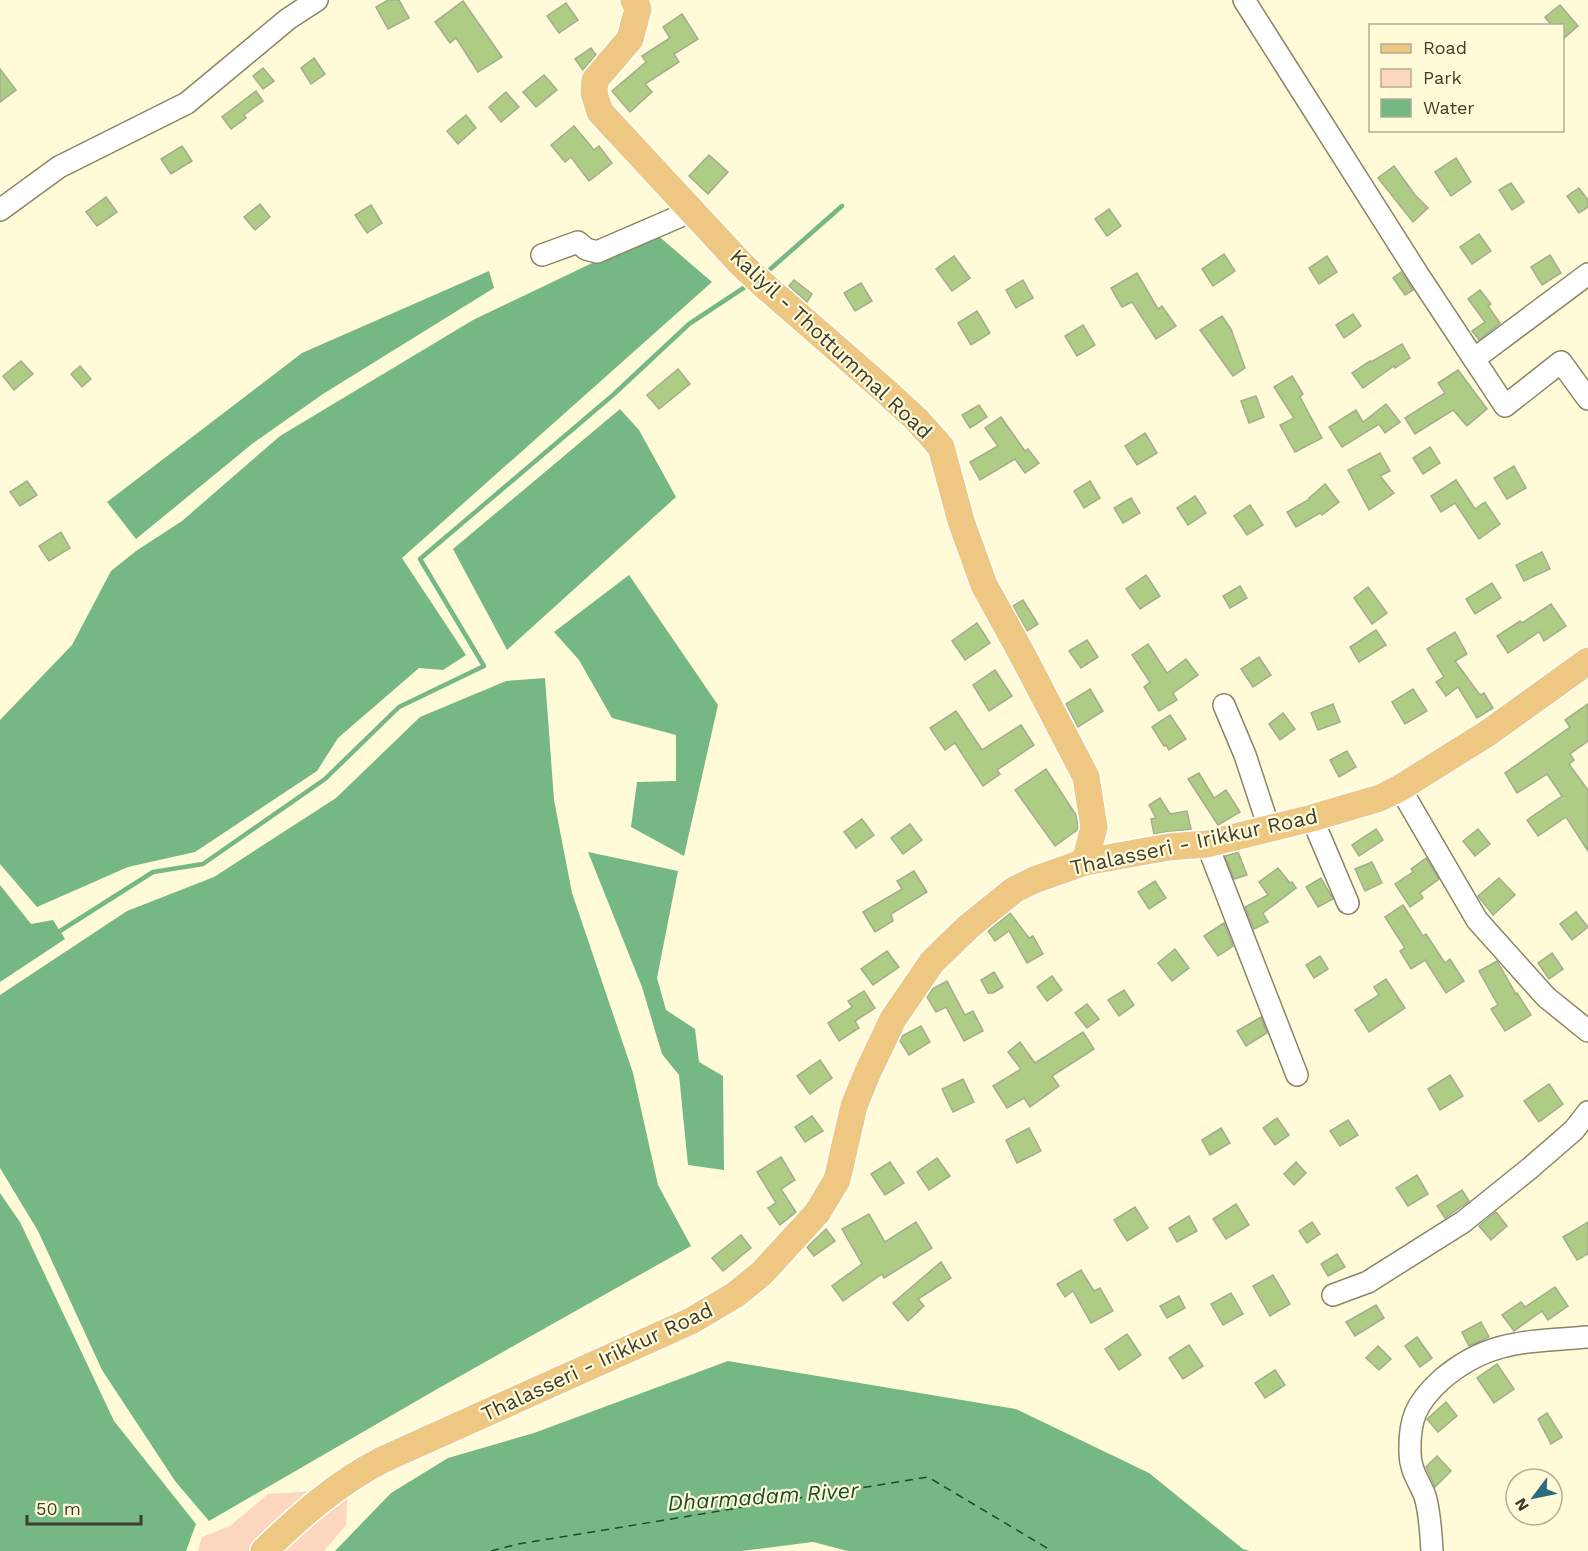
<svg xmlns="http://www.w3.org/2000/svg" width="1588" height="1551" font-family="'Work Sans',sans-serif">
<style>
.green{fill:#fcd6be}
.water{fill:#75b885}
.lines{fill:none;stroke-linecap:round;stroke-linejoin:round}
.stream{stroke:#75b885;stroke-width:4.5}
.ferry{stroke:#1b4c29;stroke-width:1.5;stroke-dasharray:8 6;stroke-linecap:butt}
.building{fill:#afcc84;stroke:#a1ae8f;stroke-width:1.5}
.minor-casing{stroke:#8a8667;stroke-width:24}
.major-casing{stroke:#fff;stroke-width:30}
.minor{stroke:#fff;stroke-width:21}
.major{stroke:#eec882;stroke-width:27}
.labels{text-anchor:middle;stroke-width:4.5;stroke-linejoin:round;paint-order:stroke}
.street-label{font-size:21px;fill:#3e3d2f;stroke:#fffbd9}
.water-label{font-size:22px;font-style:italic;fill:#1b4c29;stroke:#fffbd9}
</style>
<rect width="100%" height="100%" fill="#fffbd9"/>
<!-- green -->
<g class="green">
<path d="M348 1489 346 1525 324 1551H275Z"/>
<path d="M315 1491 249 1551H198L202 1537 230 1526 268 1494Z"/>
</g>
<!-- water -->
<g class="water">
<path d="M655 233 712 282 402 558 466 655 443 670 419 668 338 738 317 771 195 852 128 867 37 907 0 864V720L72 645 111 571 136 551 182 521 280 436 473 320Z"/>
<path d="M489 271 494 288 323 394 252 444 136 539 107 502 302 353Z"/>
<path d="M620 409 639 430 676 497 507 650 453 549Z"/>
<path d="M629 575 718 705 684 856 631 827 637 782 676 781V735L612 718 579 660 554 632Z"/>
<path d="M545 678 554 800 572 893 633 1073 658 1185 691 1246 439 1388 209 1521 175 1481 102 1370 38 1231 0 1168V995L127 911 214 877 336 798 420 717 506 681Z"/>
<path d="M588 852 678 871 657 978 666 1010 695 1029 699 1062 723 1076 724 1170 688 1165 679 1075 662 1054 642 987Z"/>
<path d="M0 885 31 924 53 920 65 939 0 982Z"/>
<path d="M0 1193 20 1222 114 1421 196 1524 186 1551H0Z"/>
<path d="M728 1361 1016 1409 1149 1473 1243 1549 1250 1551H848L813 1542 741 1551H335L391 1493 448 1458 534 1433Z"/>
</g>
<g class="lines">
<!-- stream -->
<g class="stream">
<path d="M767 272 842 206"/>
<path d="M60 931 153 872 203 864 325 779 399 707 484 666 420 559 613 395 689 324 748 285"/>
</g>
<!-- ferry -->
<path class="ferry" d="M491 1551 518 1544 928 1477 1052 1551"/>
</g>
<!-- building -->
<g class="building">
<path d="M388 0H399L409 18 388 29 376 7Z"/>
<path d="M463 1 502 57 478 72 456 38 450 43 435 22Z"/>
<path d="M566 3 578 20 559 33 547 16Z"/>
<path d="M1560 5 1578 26 1563 39V26H1552L1545 17Z"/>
<path d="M682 14 698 39 674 54 679 62 645 84 652 92 630 112 612 91 646 62 642 56 670 38 663 27Z"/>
<path d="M591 48 596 55 583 70 575 59Z"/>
<path d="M314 58 325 74 311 84 301 68Z"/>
<path d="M263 68 274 81 263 89 253 76Z"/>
<path d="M0 69 16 90 0 102Z"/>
<path d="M544 75 557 90 536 107 523 92Z"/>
<path d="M256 91 263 101 244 115 246 118 231 129 222 117Z"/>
<path d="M506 92 519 107 501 122 489 107Z"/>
<path d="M466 115 476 128 458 144 447 131Z"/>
<path d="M574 126 594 150 599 146 612 163 589 181 571 157 565 162 551 145Z"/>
<path d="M182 146 192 161 171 174 161 159Z"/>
<path d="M709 155 728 172 708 194 689 176Z"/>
<path d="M1456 158 1471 182 1451 196 1435 172Z"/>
<path d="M1394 166 1415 195 1428 208 1413 222 1378 178Z"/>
<path d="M1511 183 1524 202 1512 210 1499 190Z"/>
<path d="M1579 188 1588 200V207L1579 213 1567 196Z"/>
<path d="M106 197 117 212 97 226 86 212Z"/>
<path d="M260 204 270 217 255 230 244 217Z"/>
<path d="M371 205 382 223 367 233 355 215Z"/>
<path d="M1109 209 1121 226 1107 236 1095 219Z"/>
<path d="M1479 234 1491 251 1472 264 1460 247Z"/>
<path d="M1224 254 1235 271 1213 286 1202 269Z"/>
<path d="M1550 255 1561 273 1542 285 1531 267Z"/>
<path d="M954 256 970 278 952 291 936 269Z"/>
<path d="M1327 256 1337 272 1319 284 1309 268Z"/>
<path d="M1401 272 1413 290 1405 295 1393 278Z"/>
<path d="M1137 273 1158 309 1162 306 1176 326 1156 339 1132 302 1122 307 1111 288Z"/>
<path d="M794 280 812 294 807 302 789 286Z"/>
<path d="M1023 280 1033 298 1016 308 1006 290Z"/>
<path d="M861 283 872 301 855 311 844 293Z"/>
<path d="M1480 290 1491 304 1488 306 1500 323 1479 340 1472 331 1485 322 1468 299Z"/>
<path d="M977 311 990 333 971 345 958 323Z"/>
<path d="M1353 314 1361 326 1344 338 1336 325Z"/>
<path d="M1222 316 1231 329 1245 368 1233 376 1200 330Z"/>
<path d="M1083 325 1095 345 1077 356 1065 336Z"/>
<path d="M1402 344 1410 358 1395 368 1394 366 1363 388 1352 373 1370 361 1371 362Z"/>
<path d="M21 361 33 374 14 390 3 376Z"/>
<path d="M80 366 91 379 82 387 71 374Z"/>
<path d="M678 369 690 384 659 409 647 395Z"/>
<path d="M1458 370 1487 409 1467 426 1453 410 1415 434 1405 418 1445 393 1438 383Z"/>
<path d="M1292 376 1303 394 1300 397 1322 438 1295 452 1280 425 1294 418 1274 387Z"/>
<path d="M1256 396 1264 417 1249 423 1241 401Z"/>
<path d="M1386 404 1400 422 1385 433 1379 424 1342 447 1329 427 1356 410 1363 422Z"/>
<path d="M979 405 987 417 970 428 962 415Z"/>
<path d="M1001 417 1025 451 1028 449 1039 463 1025 473 1015 459 980 480 970 462 998 446 985 428Z"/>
<path d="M1145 433 1157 453 1137 465 1125 446Z"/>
<path d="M1430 447 1440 463 1423 474 1413 458Z"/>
<path d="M1380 453 1390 471 1380 476 1394 493 1369 510 1348 470Z"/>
<path d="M1514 466 1526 488 1507 499 1494 478Z"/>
<path d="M1456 480 1475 509 1485 502 1500 524 1479 539 1455 503 1441 512 1431 496Z"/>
<path d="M27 481 37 495 20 506 10 492Z"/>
<path d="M1090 481 1100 498 1084 508 1074 491Z"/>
<path d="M1325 484 1339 502 1322 515 1320 513 1296 527 1287 512 1310 499 1309 498Z"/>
<path d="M1195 496 1206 513 1188 525 1177 508Z"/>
<path d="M1131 498 1140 513 1123 523 1114 508Z"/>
<path d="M1250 505 1263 525 1247 535 1234 516Z"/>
<path d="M61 532 70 548 49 561 39 546Z"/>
<path d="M1542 552 1550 569 1524 581 1516 565Z"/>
<path d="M1146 575 1160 596 1140 609 1126 589Z"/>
<path d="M1492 583 1501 598 1475 614 1466 599Z"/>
<path d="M1240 586 1247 598 1230 608 1223 596Z"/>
<path d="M1368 587 1387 613 1372 624 1354 598Z"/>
<path d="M1023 600 1038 624 1027 631 1013 606Z"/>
<path d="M1551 604 1566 626 1544 641 1539 632 1508 653 1497 636 1520 621 1522 623Z"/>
<path d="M977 623 990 643 965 660 952 641Z"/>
<path d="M1376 630 1386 645 1359 662 1350 647Z"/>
<path d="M1455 632 1467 654 1455 661 1480 695 1484 693 1493 708 1477 718 1458 687 1446 696 1436 682 1444 677 1427 649Z"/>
<path d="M1087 640 1098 657 1081 668 1069 651Z"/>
<path d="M1148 644 1167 673 1186 659 1198 675 1173 693 1177 700 1159 711 1144 687 1150 682 1132 655Z"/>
<path d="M1259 657 1271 675 1253 687 1241 669Z"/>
<path d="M995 670 1012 696 989 711 973 685Z"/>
<path d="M1090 689 1103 711 1078 727 1066 704Z"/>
<path d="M1413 689 1427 711 1405 724 1392 702Z"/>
<path d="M1333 704 1340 722 1318 730 1311 713Z"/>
<path d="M1588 704V741L1570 754 1574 760 1569 764 1588 790V851L1566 817 1538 836 1527 820 1562 796 1547 774 1517 793 1505 773 1570 727 1565 720Z"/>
<path d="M956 711 982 750 1021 725 1034 745 997 770 1000 774 983 786 955 743 945 750 930 728Z"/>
<path d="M1283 713 1295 729 1280 740 1269 724Z"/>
<path d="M1170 715 1186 739 1169 750 1166 745 1164 746 1152 727Z"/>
<path d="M1347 751 1356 767 1339 777 1330 760Z"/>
<path d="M1046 769 1076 815 1078 826 1077 830 1055 846 1015 790Z"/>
<path d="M1199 773 1214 798 1226 790 1240 812 1218 825 1188 779Z"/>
<path d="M1160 798 1170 814 1187 811 1191 829 1154 834 1151 819 1156 818 1149 805Z"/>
<path d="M862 819 874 835 856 848 844 832Z"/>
<path d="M910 824 922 840 903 854 891 838Z"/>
<path d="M1376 829 1383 840 1359 856 1352 845Z"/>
<path d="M1478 829 1490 844 1475 856 1463 841Z"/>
<path d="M1238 852 1247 875 1234 879 1225 856Z"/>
<path d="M1426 858 1439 879 1420 893 1423 898 1410 907 1395 884 1413 872 1411 869Z"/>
<path d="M1372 862 1382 883 1365 891 1355 869Z"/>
<path d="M1278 868 1290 883 1292 882 1296 888 1263 913 1268 922 1254 929 1245 907 1268 895 1259 882Z"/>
<path d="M914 871 927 892 891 914 893 921 875 932 863 912 902 889 897 881Z"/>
<path d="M1321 878 1333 899 1318 907 1306 887Z"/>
<path d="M1499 878 1515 895 1493 915 1478 896Z"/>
<path d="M1155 881 1166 898 1149 909 1138 892Z"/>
<path d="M1403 905 1423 936 1426 934 1445 963 1450 959 1464 981 1446 993 1425 960 1411 969 1400 951 1405 948 1385 917Z"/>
<path d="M1576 912 1588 927 1572 940 1560 924Z"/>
<path d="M1010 913 1029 938 1033 936 1043 954 1027 963 1009 931 995 941 988 931Z"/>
<path d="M1224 923 1233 946 1218 956 1204 936Z"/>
<path d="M1175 949 1189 968 1172 981 1158 963Z"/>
<path d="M887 951 899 967 873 985 861 969Z"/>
<path d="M1552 953 1563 969 1549 979 1538 963Z"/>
<path d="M1320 956 1328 969 1314 978 1306 965Z"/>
<path d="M1497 961 1516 994 1517 993 1531 1015 1505 1031 1491 1009 1498 1005 1479 971Z"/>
<path d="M994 972 1003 987 993 993H988L981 980Z"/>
<path d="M1052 976 1062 990 1047 1001 1037 987Z"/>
<path d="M1386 979 1405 1008 1369 1032 1355 1010 1379 995 1374 987Z"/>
<path d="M947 981 965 1015 973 1011 983 1031 964 1041 946 1007 936 1012 927 997 932 989Z"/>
<path d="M1124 990 1134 1005 1119 1016 1108 1000Z"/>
<path d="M864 991 875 1008 855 1021 859 1028 839 1041 828 1023 852 1007 848 1001Z"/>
<path d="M1087 1004 1099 1019 1087 1028 1075 1013Z"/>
<path d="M1261 1017 1267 1033 1246 1046 1237 1031Z"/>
<path d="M921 1026 930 1042 909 1055 900 1041 902 1036Z"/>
<path d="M1083 1032 1094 1049 1052 1076 1059 1086 1030 1107 1024 1098 1007 1108 993 1086 1021 1069 1008 1052 1020 1042 1035 1063Z"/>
<path d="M820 1060 832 1078 810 1094 797 1076Z"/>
<path d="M1450 1075 1463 1096 1440 1110 1428 1089Z"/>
<path d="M963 1079 974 1102 953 1112 942 1089Z"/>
<path d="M1549 1084 1563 1104 1539 1122 1524 1101Z"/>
<path d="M812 1116 823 1131 805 1142 795 1127Z"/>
<path d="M1277 1118 1289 1135 1275 1145 1263 1128Z"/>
<path d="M1348 1120 1358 1135 1340 1146 1330 1131Z"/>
<path d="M1029 1128 1041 1151 1017 1163 1006 1140Z"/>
<path d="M1221 1128 1230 1143 1210 1155 1202 1140Z"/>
<path d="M781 1157 795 1180 781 1189 796 1212 780 1225 768 1208 776 1203 757 1172Z"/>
<path d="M937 1158 950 1176 929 1190 917 1172Z"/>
<path d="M890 1162 904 1183 885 1195 871 1174Z"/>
<path d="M1296 1162 1306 1173 1294 1185 1284 1174Z"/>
<path d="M1417 1175 1428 1194 1408 1206 1396 1188Z"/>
<path d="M1462 1190 1469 1201 1445 1218 1437 1206Z"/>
<path d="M1236 1204 1249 1225 1226 1239 1213 1219Z"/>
<path d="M1135 1207 1148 1228 1127 1241 1114 1220Z"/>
<path d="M1496 1212 1507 1226 1491 1240 1479 1226Z"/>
<path d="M869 1214 885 1242 916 1222 932 1248 884 1278 882 1274 843 1301 832 1286 862 1264 842 1229Z"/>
<path d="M1189 1216 1197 1231 1177 1242 1169 1228Z"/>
<path d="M1312 1222 1320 1234 1307 1243 1299 1231Z"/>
<path d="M1588 1222V1254L1577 1260 1563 1237Z"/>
<path d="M826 1229 835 1241 814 1256 807 1247Z"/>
<path d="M741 1235 751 1248 723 1271 712 1258Z"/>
<path d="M1337 1254 1345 1267 1328 1276 1321 1264Z"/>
<path d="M941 1262 951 1278 918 1299 924 1306 908 1321 893 1303Z"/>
<path d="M1081 1270 1094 1291 1100 1288 1113 1311 1091 1323 1073 1291 1065 1297 1057 1284Z"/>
<path d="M1273 1275 1290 1304 1270 1316 1253 1286Z"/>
<path d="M1555 1287 1568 1306 1548 1320 1542 1311 1514 1331 1502 1315 1521 1302 1525 1307Z"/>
<path d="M1231 1293 1243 1314 1223 1325 1211 1304Z"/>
<path d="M1179 1296 1185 1308 1167 1318 1160 1306Z"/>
<path d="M1376 1305 1384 1318 1355 1336 1346 1322Z"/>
<path d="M1481 1322 1489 1337 1469 1346 1462 1332Z"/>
<path d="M1127 1334 1141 1355 1119 1370 1105 1349Z"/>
<path d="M1417 1337 1432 1358 1420 1367 1405 1346Z"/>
<path d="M1189 1345 1203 1366 1183 1379 1169 1358Z"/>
<path d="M1378 1346 1391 1359 1379 1370 1366 1358Z"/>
<path d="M1497 1364 1514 1389 1494 1403 1477 1378Z"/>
<path d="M1275 1370 1285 1385 1265 1398 1255 1383Z"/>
<path d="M1446 1402 1457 1416 1438 1432 1427 1419Z"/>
<path d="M1547 1413 1562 1437 1551 1444 1538 1419Z"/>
<path d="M1437 1456 1451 1471 1435 1487 1426 1467Z"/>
</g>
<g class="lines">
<defs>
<g id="minor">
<path d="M1244 0 1419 276 1505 406 1561 362 1588 399"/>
<path d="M0 210 59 167 187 103 288 19 317 0"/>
<path d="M542 255 578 242 586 249 597 252 692 211"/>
<path d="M1474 359 1588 274"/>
<path d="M1224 705 1245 755 1269 828"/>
<path d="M1400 788 1477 920 1546 997 1588 1031"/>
<path d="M1312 818 1348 903"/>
<path d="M1207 844 1297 1075"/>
<path d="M1333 1295 1368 1282 1463 1222 1529 1169 1574 1130 1588 1112"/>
<path d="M1432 1551C1431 1533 1430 1513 1425 1496 1419 1481 1410 1470 1410 1453 1409 1419 1416 1403 1441 1380 1488 1339 1529 1342 1588 1337"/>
</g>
<g id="major">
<path d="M634 0 638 9 630 39 595 80 594 93 600 112 742 265 767 288 882 388 917 420 941 447 961 521 984 585 1023 656 1086 777 1094 827 1085 862"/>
<path d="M264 1551C301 1515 336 1484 382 1460L691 1321 735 1295 762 1273 817 1213 837 1180 854 1106 867 1074 893 1019 932 962 968 927 1014 890 1034 880 1085 862 1169 847 1207 844 1312 818 1380 798 1400 788 1488 733 1588 661"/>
</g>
</defs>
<!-- minor casing -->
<use href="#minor" class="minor-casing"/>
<!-- major casing -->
<use href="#major" class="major-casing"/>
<!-- minor -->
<use href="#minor" class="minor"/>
<!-- major -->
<use href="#major" class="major"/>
</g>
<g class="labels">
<!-- street labels -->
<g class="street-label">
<text transform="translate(831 344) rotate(43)" y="7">Kaliyil - Thottummal Road</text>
<text transform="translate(1194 842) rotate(-12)" y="7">Thalasseri - Irikkur Road</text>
<text transform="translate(597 1362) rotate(-25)" y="7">Thalasseri - Irikkur Road</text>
</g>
<!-- water labels -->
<g class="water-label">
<text transform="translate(763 1496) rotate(-4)" y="8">Dharmadam River</text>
</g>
</g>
<!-- legend -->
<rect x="1369" y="24" width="195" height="108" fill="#fffbd9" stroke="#b2af95" stroke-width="1.5"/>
<rect x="1381" y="44" width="30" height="9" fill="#eec882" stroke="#b2af95" stroke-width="1.5"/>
<text x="1423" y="54" font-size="18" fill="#3e3d2f">Road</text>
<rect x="1381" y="69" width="30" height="18" fill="#fcd6be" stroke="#b2af95" stroke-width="1.5"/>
<text x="1423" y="84" font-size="18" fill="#3e3d2f">Park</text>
<rect x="1381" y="99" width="30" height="18" fill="#75b885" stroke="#b2af95" stroke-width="1.5"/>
<text x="1423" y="114" font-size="18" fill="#3e3d2f">Water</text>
<!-- north arrow -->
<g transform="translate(1534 1497) rotate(238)"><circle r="28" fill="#fffbd9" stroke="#b2af95" stroke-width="1.5"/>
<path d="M0-4.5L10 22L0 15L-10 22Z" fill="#2c6b80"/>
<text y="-9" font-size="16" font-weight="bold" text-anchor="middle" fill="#3e3d2f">N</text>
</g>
<!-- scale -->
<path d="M27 1515v9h114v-9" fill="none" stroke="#3e3d2f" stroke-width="3"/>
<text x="36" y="1515" font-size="18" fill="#3e3d2f" stroke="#fffbd9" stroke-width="4.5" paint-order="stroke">50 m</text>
</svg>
